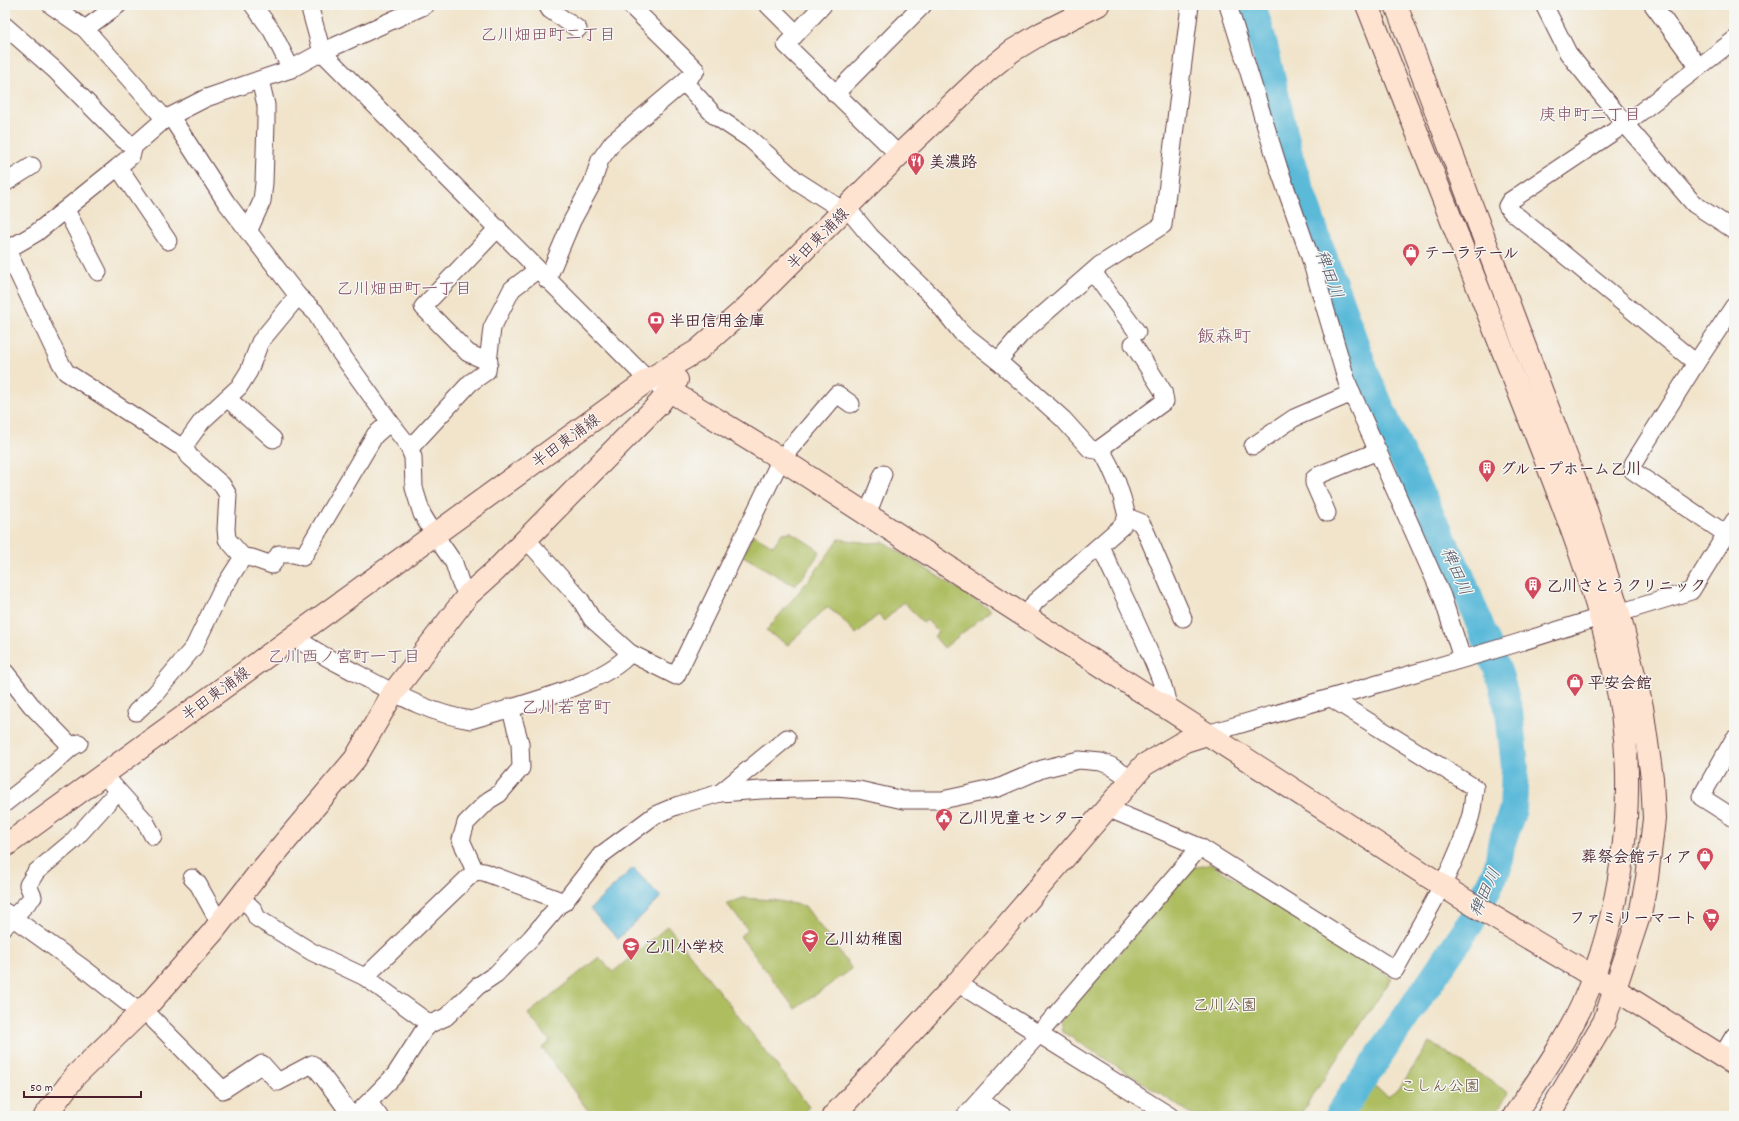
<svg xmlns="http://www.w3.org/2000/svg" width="1739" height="1121" font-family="Dekko,'Klee One',sans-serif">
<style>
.green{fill:#adbd60;stroke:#7c6e46}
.water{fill:#5bbad9;stroke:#526c82}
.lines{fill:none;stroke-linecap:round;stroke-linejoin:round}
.river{stroke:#5bbad9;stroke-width:28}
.street-casing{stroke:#633d43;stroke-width:19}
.secondary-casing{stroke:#633d43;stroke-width:24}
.street{stroke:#fff;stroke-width:17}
.secondary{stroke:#fee3d1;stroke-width:22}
.labels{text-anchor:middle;stroke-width:3;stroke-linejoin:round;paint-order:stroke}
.poi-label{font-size:16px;font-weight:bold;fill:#4a1f2b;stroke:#f6f6f2;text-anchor:start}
.street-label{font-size:16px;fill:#4a1f2b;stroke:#f6f6f2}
.park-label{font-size:16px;fill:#684e3b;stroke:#f6f6f2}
.neighbourhood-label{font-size:17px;fill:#824d63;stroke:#f6f6f2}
.water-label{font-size:17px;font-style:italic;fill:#505568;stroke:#f6f6f2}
.quarter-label{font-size:18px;fill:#824d63;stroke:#f6f6f2}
</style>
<rect width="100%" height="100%" fill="#f6f6f2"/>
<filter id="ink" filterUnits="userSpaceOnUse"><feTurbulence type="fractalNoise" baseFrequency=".025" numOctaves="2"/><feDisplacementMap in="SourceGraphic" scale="8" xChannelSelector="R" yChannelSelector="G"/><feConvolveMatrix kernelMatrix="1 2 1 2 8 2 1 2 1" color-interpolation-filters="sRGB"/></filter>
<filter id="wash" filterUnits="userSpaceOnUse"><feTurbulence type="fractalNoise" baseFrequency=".012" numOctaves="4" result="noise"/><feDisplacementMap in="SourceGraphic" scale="16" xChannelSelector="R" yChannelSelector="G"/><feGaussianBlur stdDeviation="0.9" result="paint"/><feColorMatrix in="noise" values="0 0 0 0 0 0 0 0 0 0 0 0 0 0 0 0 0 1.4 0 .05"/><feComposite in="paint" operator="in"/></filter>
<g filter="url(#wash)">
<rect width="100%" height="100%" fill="#f1e4cb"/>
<!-- green -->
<g class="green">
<path d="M791 532 820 551 808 570 795 586 743 556 753 534 773 546 782 533Z"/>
<path d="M839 539 868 543 884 542 991 610 944 648 934 636 938 632 927 620 923 623 904 602 884 621 878 615 856 634 839 616 827 607 788 645 766 631 812 576Z"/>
<path d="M1211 864 1392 978 1299 1116H1195L1063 1032 1061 1021 1192 868Z"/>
<path d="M743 898 773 900 805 906 852 969 795 1009 740 936 748 930 727 904Z"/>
<path d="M668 926 809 1107 800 1116H592L542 1048 550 1041 528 1014 599 957 613 972Z"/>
<path d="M1430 1042 1509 1093 1493 1116H1350L1371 1085 1388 1096 1400 1087Z"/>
</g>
<!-- water -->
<path class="water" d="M633 868 661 897 618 939 590 909Z"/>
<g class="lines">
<!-- river -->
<path class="river" d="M1252 5 1263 41 1290 159 1319 244 1367 377 1401 454 1461 577 1499 674 1509 711 1515 767 1513 809 1501 845 1498 867 1471 922 1338 1116"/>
</g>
</g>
<g filter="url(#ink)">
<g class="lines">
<defs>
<g id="street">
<path d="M51 5 85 29 165 119"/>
<path d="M253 5 272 31 291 69"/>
<path d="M309 5 322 52 648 380 659 386"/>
<path d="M547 5 550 10 578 29"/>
<path d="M630 5 696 70 684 82 715 116 750 139 797 181 844 211"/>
<path d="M768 5 796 33"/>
<path d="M823 5 786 45 899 155"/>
<path d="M1228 5 1279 169 1310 257 1347 382 1442 596 1462 658"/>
<path d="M1544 5 1568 53 1625 124 1694 204 1734 230"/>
<path d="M1653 5 1698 66"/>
<path d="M5 26 55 70 124 140 134 146"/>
<path d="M85 29 118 5"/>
<path d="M835 94 923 5"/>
<path d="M171 117 226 202 298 296 315 312 334 344 390 422 408 445 413 457 414 488 422 514 434 534 454 563 460 582 468 595"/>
<path d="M118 167 168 241"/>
<path d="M5 183 32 166"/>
<path d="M847 208 870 236 932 296 961 332 998 361 1063 419 1090 449 1102 451C1115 473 1122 493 1127 517L1122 526 1035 602 1026 617"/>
<path d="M66 210 98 272"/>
<path d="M248 232 262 201 264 183 266 122V105L260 80"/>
<path d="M7 250 59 360 66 372 178 445 184 446"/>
<path d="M5 251 36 233 118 167 131 156 134 146 165 119 206 98 291 69 322 52 426 5"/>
<path d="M1093 272 1137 332"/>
<path d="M547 280 572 221 592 184 600 160 613 142 684 82"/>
<path d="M998 361 1021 334 1100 265 1163 225 1190 5"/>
<path d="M489 362 468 353 423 307 498 228"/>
<path d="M1696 363 1511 211 1507 206 1510 201 1625 124 1734 40"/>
<path d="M227 398 273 439"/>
<path d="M1253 446 1294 418 1352 393"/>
<path d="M410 448 470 383 487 371 492 328 512 289 537 270"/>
<path d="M1098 450 1165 401 1163 391 1133 344"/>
<path d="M1327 513 1314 483V479L1319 475 1378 451"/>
<path d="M867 515 883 474"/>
<path d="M1127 517 1140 522 1145 530 1183 618"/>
<path d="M1726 534 1633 471V464L1696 363 1734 306"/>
<path d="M526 539 580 599 592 619 630 653 676 676 781 459 837 394 851 404"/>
<path d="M1100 546C1115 578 1131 610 1145 642 1154 664 1165 685 1168 708"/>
<path d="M243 557 252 558 272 565 279 554H294L303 557 375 435 390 422"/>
<path d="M1619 613 1691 591 1734 521"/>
<path d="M294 636C314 652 336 662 358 674 394 693 430 714 471 720 512 707 605 685 630 653"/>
<path d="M5 672 31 705 72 747"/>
<path d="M136 712 155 694 194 647 220 593 243 557 227 539 226 529 228 495 222 485 189 456 184 446 202 421 239 387 249 371 260 342 298 296"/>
<path d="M1207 734 1514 644 1600 617"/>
<path d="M1734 739 1701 797 1734 818"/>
<path d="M111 783 145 821 153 836"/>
<path d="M720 793 787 738"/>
<path d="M5 803 38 777 72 747 79 743"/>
<path d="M1107 808 1200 847 1395 970C1422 921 1454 872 1470 818 1473 809 1473 798 1475 788L1331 698"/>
<path d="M475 871 461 840 466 823 489 800 499 794 521 768 520 743 510 707"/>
<path d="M192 878 198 884 220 924"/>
<path d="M240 897 253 909 257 918 312 952 365 977 430 1024"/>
<path d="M5 912 87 971 134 1008 149 1015 223 1090 262 1064 278 1082 312 1064C327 1080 338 1098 352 1116"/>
<path d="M5 926 33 897 28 885 36 872 73 841 117 792"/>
<path d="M365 977 475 871 484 872 564 902"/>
<path d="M957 983 1170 1116"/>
<path d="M1722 1056 1734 1036"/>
<path d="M979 1101 1003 1116"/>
<path d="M369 1103 379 1116"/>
<path d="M355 1116 395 1075 424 1030 430 1024 446 1017 478 986 496 974 531 938 559 905 564 902 601 855 655 815 676 806 720 793 761 790 836 788 859 790 903 800H942L998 788 1042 769 1079 760 1101 762 1111 766 1131 779"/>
<path d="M965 1116 1039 1034 1200 847"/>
</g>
<g id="secondary">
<path d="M1367 5C1417 134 1469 263 1519 392 1560 497 1604 602 1622 714 1636 808 1620 918 1582 1005 1564 1044 1538 1080 1514 1116"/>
<path d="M1396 5 1585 506 1619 613 1642 707 1652 778 1654 819 1647 878 1641 910 1604 1022 1548 1116"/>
<path d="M670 391 781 459 1460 897 1616 990 1734 1064"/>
<path d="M5 846 648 380 697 351 746 308 899 155 986 72 1012 51 1042 33 1098 5"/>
<path d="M45 1116 76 1075 148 1005 212 933 258 874 355 759 393 693 468 595 495 571 659 404 677 380"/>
<path d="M833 1116 957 983 1144 765 1185 741 1207 734"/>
</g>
</defs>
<!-- street casing -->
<use href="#street" class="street-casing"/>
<!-- secondary casing -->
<use href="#secondary" class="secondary-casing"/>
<!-- street -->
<use href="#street" class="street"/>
<!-- secondary -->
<use href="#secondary" class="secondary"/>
</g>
</g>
<!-- icons -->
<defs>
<symbol id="restaurant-pin" viewBox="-11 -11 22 30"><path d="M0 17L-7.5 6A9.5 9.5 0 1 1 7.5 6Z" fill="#d1495b" stroke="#f6f6f2"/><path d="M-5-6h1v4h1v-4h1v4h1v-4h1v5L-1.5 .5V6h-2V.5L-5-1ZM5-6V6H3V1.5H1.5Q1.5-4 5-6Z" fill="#fff"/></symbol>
<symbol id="shop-pin" viewBox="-11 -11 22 30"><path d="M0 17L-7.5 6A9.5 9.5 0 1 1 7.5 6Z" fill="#d1495b" stroke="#f6f6f2"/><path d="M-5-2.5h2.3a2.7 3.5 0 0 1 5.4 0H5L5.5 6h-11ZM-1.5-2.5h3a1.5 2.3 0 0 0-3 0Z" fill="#fff"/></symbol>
<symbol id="bank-pin" viewBox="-11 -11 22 30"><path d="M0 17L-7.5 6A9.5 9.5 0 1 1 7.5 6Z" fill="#d1495b" stroke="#f6f6f2"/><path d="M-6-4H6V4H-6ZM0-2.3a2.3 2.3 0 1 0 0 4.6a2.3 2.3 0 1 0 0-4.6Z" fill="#fff"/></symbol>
<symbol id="building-pin" viewBox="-11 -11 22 30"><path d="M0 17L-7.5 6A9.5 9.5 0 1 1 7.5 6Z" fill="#d1495b" stroke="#f6f6f2"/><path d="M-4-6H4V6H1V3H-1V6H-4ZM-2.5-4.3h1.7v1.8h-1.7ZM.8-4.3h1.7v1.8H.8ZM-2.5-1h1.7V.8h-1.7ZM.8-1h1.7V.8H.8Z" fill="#fff"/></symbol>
<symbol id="civic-pin" viewBox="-11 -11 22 30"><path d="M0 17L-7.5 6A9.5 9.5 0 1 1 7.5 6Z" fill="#d1495b" stroke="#f6f6f2"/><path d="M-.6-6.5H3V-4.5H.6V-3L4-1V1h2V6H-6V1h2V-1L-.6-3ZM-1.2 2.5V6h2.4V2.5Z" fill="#fff"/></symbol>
<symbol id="supermarket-pin" viewBox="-11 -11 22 30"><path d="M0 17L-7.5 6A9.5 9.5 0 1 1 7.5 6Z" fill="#d1495b" stroke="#f6f6f2"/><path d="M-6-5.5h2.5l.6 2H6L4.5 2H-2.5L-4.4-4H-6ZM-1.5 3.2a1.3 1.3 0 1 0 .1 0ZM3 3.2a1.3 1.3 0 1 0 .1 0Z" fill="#fff"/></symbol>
<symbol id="school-pin" viewBox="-11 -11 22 30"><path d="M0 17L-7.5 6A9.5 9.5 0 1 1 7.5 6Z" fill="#d1495b" stroke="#f6f6f2"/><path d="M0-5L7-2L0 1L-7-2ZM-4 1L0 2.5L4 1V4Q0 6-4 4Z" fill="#fff"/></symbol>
</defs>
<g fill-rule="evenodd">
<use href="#restaurant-pin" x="906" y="151" width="20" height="27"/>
<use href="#shop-pin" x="1401" y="242" width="20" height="27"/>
<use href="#bank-pin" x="646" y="310" width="20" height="27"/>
<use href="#building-pin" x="1477" y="458" width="20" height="27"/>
<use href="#building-pin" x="1523" y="575" width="20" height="27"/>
<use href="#shop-pin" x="1565" y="672" width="20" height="27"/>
<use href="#civic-pin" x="934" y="807" width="20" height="27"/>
<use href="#shop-pin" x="1695" y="846" width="20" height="27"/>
<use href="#supermarket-pin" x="1701" y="907" width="20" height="27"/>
<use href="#school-pin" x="800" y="928" width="20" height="27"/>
<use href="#school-pin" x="621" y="936" width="20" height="27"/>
</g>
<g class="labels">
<!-- poi labels -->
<g class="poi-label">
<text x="929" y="167">美濃路</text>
<text x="1424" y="258">テーラテール</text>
<text x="669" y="326">半田信用金庫</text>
<text x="1500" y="474">グループホーム乙川</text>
<text x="1546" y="591">乙川さとうクリニック</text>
<text x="1588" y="688">平安会館</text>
<text x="957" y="823">乙川児童センター</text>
<text x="1692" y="862" text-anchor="end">葬祭会館ティア</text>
<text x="1698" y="923" text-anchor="end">ファミリーマート</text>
<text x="823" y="944">乙川幼稚園</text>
<text x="644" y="952">乙川小学校</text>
</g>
<!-- street labels -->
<g class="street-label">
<text transform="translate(817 238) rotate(-45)" y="6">半田東浦線</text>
<text transform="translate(565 440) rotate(-36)" y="6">半田東浦線</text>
<text transform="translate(215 693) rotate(-36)" y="6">半田東浦線</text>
</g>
<!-- park labels -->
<g class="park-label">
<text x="1225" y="1010">乙川公園</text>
<text x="1440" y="1091">こしん公園</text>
</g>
<!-- neighbourhood labels -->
<g class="neighbourhood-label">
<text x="548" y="40">乙川畑田町二丁目</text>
<text x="1590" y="120">庚申町二丁目</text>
<text x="404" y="294">乙川畑田町一丁目</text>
<text x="344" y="662">乙川西ノ宮町一丁目</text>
</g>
<!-- water labels -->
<g class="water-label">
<text transform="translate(1330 274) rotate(70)" y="6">稗田川</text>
<text transform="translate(1457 571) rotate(66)" y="6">稗田川</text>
<text transform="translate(1484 892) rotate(-65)" y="6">稗田川</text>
</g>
<!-- quarter labels -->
<g class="quarter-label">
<text x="1224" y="342">飯森町</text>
<text x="566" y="713">乙川若宮町</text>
</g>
</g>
<!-- margin -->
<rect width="1739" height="1121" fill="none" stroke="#f6f6f2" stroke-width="20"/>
<!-- scale -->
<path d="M24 1091v6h117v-6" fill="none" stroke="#4a1f2b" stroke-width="2"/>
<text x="30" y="1091" font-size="12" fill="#4a1f2b" stroke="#f6f6f2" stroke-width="3" paint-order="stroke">50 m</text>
</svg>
